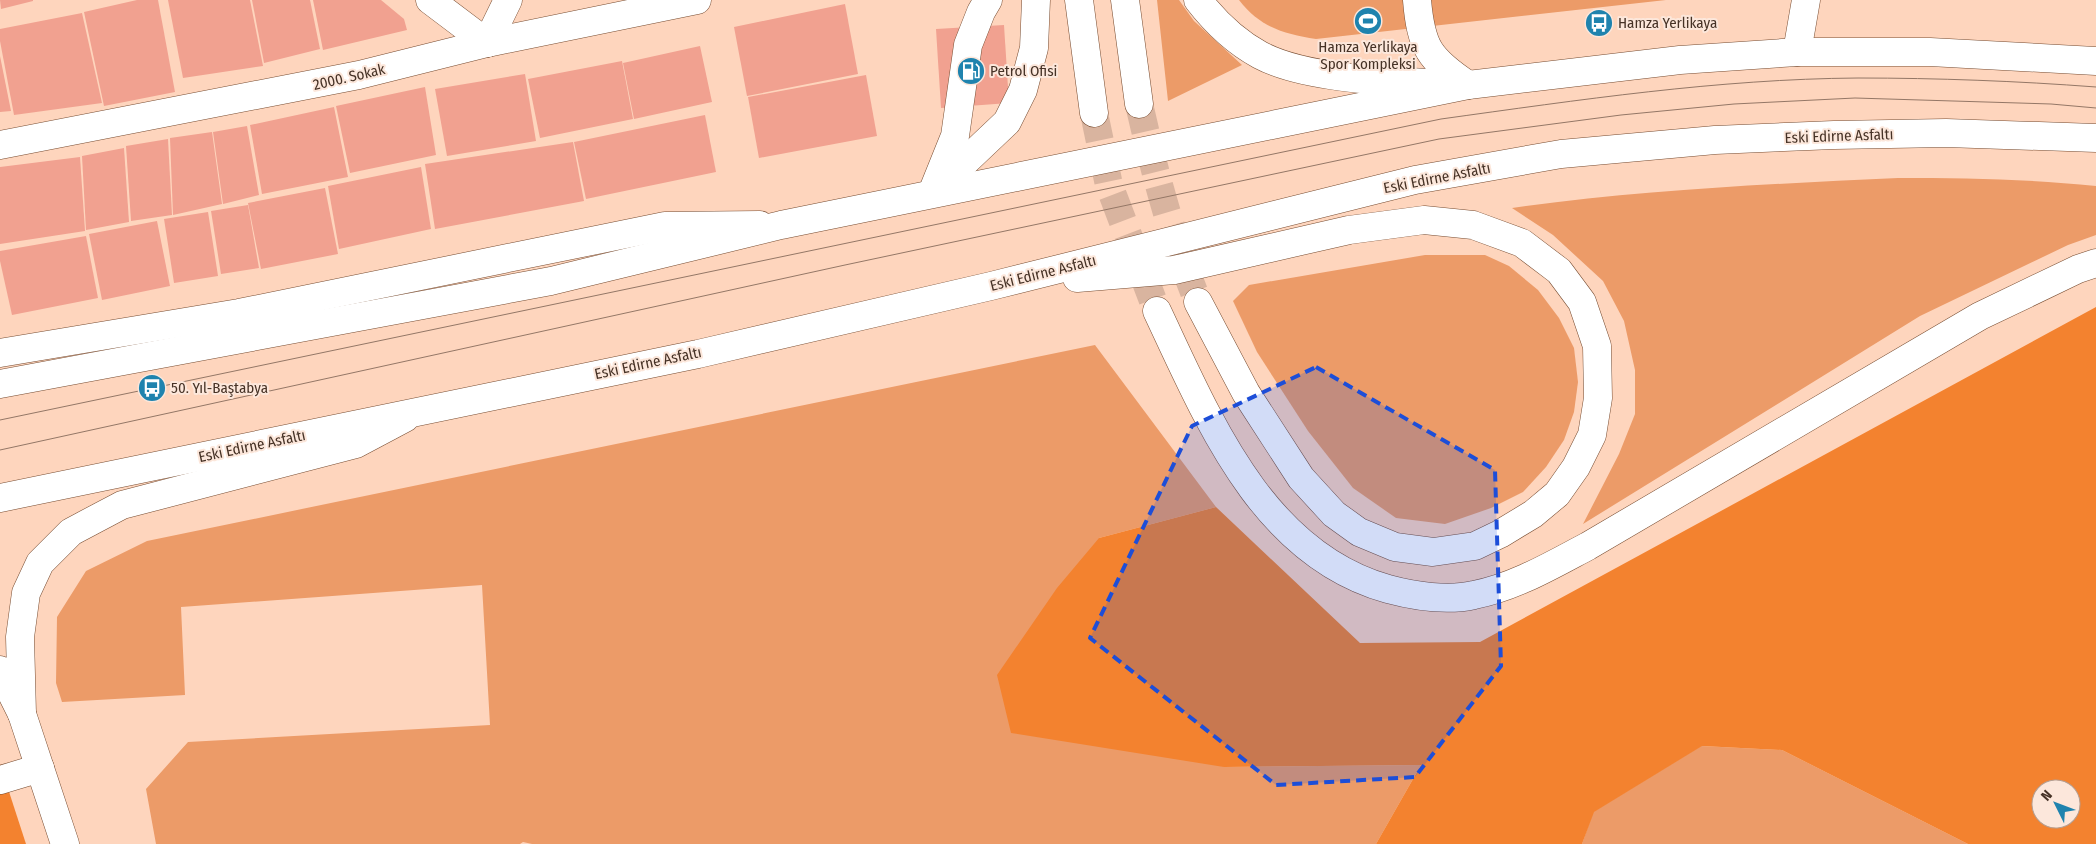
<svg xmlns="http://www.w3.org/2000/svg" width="2096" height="844" font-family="'Fira Sans Condensed',sans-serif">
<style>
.green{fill:#ec9b68}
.forest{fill:#f3822f;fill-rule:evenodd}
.building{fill:#f1a190}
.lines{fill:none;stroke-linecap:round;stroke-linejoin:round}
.highway-tunnel{stroke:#d9b49f;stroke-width:28;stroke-dasharray:28 14;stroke-linecap:butt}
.minor-casing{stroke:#774c31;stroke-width:29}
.major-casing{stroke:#774c31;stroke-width:29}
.highway-casing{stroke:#774c31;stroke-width:29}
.minor{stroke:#fff;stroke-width:28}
.major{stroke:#fff;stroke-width:28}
.highway{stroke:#fff;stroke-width:28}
.tram{stroke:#947766;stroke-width:1}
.marked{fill:#1d4ed8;fill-opacity:0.2;stroke:#1d4ed8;stroke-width:4;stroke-dasharray:10 6;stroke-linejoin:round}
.labels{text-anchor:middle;stroke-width:4;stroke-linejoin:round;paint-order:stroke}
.poi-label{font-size:15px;fill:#463226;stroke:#fce7db;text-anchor:start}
.street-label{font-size:15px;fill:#463226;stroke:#fce7db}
</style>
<rect width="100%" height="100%" fill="#fed5bd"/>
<!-- green -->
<g class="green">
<path d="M1157 0H1179L1194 21 1242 65 1168 101Z"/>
<path d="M1239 0H1666L1316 39C1283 34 1260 27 1239 0Z"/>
<path d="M1898 178C1964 178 2030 179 2096 186V235L2068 245 1920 316 1583 524 1619 454 1635 414V370L1624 321 1603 281 1553 235 1512 208C1640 190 1768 184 1898 178Z"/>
<path d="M1425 255H1485L1509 266 1538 290 1559 318 1574 348 1578 382 1574 412 1564 440 1546 467 1523 492 1491 508 1445 524 1396 518 1353 488 1308 431 1257 352 1233 301 1249 285Z"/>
<path d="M1095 345 1216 507 1099 538 1224 767 1421 765 1376 844H532L523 842 520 844H156L146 789 188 742 490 725 482 585 181 607 185 695 62 702 56 683 57 617 86 571 147 541Z"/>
<path d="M1701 746 1782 750 1968 844H1582L1593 812Z"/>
</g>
<!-- forest -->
<g class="forest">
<path d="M2096 307V844H1968L1782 750 1702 746 1594 812 1582 844H1376L1421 765 1224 767 1011 733 997 675 1057 588 1099 538 1216 507 1360 643 1480 642ZM2041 789H2071V819H2041Z"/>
<path d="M0 764 26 844H0Z"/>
</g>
<!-- building -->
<g class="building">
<path d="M0 0H33V1L1 9Z"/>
<path d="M137 0H158L175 92 104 106 84 12Z"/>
<path d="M168 0H250L263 66 183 78Z"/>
<path d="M252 0H310L320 49 264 63Z"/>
<path d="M313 0H381L404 19 407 30 323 50Z"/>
<path d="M845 4 858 74 747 96 734 27Z"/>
<path d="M82 13 102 103 14 115 0 41V29Z"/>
<path d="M1004 25 1009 103 941 108 936 29Z"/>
<path d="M700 46 712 102 634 119 623 63Z"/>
<path d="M0 56 11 111 0 112Z"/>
<path d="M622 61 633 119 540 138 528 79Z"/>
<path d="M525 74 536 141 447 156 435 89Z"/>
<path d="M866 75 877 136 759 158 748 97Z"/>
<path d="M425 87 436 155 350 173 336 106Z"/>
<path d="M334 107 348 177 262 194 250 125Z"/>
<path d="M705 115 716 172 586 199 574 142Z"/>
<path d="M247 126 259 195 223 204 213 132Z"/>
<path d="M212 132 222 204 173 215 170 138Z"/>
<path d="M168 139 172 215 131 221 126 146Z"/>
<path d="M573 142 584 201 435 229 425 164Z"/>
<path d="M124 148 129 222 86 230 82 156Z"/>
<path d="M80 157 85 231 0 244V167Z"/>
<path d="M421 167 431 229 339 249 328 186Z"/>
<path d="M325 188 338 254 261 269 248 203Z"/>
<path d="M248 205 259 268 221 274 211 211Z"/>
<path d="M208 212 218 276 174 283 164 219Z"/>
<path d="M157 221 170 286 102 300 89 234Z"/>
<path d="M86 236 98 298 12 315 0 261V251Z"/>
</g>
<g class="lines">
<!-- highway-tunnel -->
<g class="highway-tunnel">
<path d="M1139 104C1155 174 1171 235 1198 302"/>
<path d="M1094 113 1109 185 1157 311"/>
</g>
<defs>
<g id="minor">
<path d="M430 0 487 43"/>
<path d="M1417 0C1421 47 1429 59 1468 85"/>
<path d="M487 43 508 0"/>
<path d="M0 145 359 75 487 43 697 0"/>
<path d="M932 193 955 136 968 45 981 12 988 0"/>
<path d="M0 353 239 313 665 226 760 225"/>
<path d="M0 670 22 714 20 637 26 593 40 563 71 532 122 505 356 444 405 418"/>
<path d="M22 714 65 844"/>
<path d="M0 780 40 768"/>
</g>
<path id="major" d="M1797 52 1806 0"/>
<g id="highway">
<path d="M1079 0 1094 113"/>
<path d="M1125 0 1139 104"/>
<path d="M1198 0C1215 22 1236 42 1260 55 1303 78 1381 81 1429 83"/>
<path d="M932 193 1007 122 1023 90 1034 48 1036 0"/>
<path d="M1077 278 1174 270 1349 230 1424 220 1473 225 1522 243 1559 271 1582 302 1597 346 1598 398 1592 435 1576 467 1557 494 1533 514 1500 534 1475 546 1433 552 1395 547 1359 532 1334 514 1301 478 1246 393 1198 302"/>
<path d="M1157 311C1208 419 1262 554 1388 589 1414 596 1448 601 1474 595 1515 587 1552 565 1588 546L1980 316 2078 269 2096 263"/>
<path d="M0 384 551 281 781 225 1468 85 1680 60 1797 52H1930L2096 61"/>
<path d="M0 498 698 354 991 286 1415 180 1561 154 1715 140 1834 135 1946 133 2096 138"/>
</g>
</defs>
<!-- minor casing -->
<use href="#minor" class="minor-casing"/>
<!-- major casing -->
<use href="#major" class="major-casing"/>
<!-- highway casing -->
<use href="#highway" class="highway-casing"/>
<!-- minor -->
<use href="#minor" class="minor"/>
<!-- major -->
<use href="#major" class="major"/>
<!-- highway -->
<use href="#highway" class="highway"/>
<!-- tram -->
<g class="tram">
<path d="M0 420 1441 119C1579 100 1718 79 1858 78 1937 78 2017 81 2096 87"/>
<path d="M0 450 845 265 1439 139 1621 115 1734 104 1855 98 2051 104 2096 108"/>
</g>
</g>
<!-- marked area -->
<path class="marked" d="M1316 367 1495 470 1501 666 1415 777 1276 785 1090 638 1192 426Z"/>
<!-- icons -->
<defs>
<symbol id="stadium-disc" viewBox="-11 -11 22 22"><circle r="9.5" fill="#1f83ae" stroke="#fce7db"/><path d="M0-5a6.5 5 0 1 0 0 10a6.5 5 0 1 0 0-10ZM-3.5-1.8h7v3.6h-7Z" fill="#fff"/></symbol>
<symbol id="bus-disc" viewBox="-11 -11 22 22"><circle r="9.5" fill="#1f83ae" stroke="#fce7db"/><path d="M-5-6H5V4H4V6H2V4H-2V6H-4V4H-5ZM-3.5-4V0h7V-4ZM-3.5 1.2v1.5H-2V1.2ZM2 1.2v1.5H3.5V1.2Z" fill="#fff"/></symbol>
<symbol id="fuel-disc" viewBox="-11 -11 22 22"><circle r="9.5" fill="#1f83ae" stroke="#fce7db"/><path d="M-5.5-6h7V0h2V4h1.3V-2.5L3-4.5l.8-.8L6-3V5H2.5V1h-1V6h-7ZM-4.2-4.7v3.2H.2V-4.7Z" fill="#fff"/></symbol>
</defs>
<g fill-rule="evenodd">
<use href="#stadium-disc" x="1352" y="5" width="32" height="32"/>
<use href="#bus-disc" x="1583" y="7" width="32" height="32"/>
<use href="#fuel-disc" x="955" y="55" width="32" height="32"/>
<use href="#bus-disc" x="136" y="372" width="32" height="32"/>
</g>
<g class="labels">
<!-- poi labels -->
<g class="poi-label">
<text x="1618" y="28">Hamza Yerlikaya</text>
<text x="1368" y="52" text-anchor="middle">Hamza Yerlikaya<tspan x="1368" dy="17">Spor Kompleksi</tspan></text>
<text x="990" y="76">Petrol Ofisi</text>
<text x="171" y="393">50. Yıl-Baştabya</text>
</g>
<!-- street labels -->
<g class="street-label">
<text transform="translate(349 77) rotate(-13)" y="5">2000. Sokak</text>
<text transform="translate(1839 136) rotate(-2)" y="5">Eski Edirne Asfaltı</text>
<text transform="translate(1437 178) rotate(-11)" y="5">Eski Edirne Asfaltı</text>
<text transform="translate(1043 273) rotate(-14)" y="5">Eski Edirne Asfaltı</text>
<text transform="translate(648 363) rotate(-12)" y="5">Eski Edirne Asfaltı</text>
<text transform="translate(252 446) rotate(-12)" y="5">Eski Edirne Asfaltı</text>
</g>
</g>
<!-- north arrow -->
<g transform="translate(2056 804) rotate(312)"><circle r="24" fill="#fce7db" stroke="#b39f93"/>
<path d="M0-4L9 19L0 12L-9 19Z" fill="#1f83ae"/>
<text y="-8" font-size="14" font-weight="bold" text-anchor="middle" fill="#463226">N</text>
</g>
</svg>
